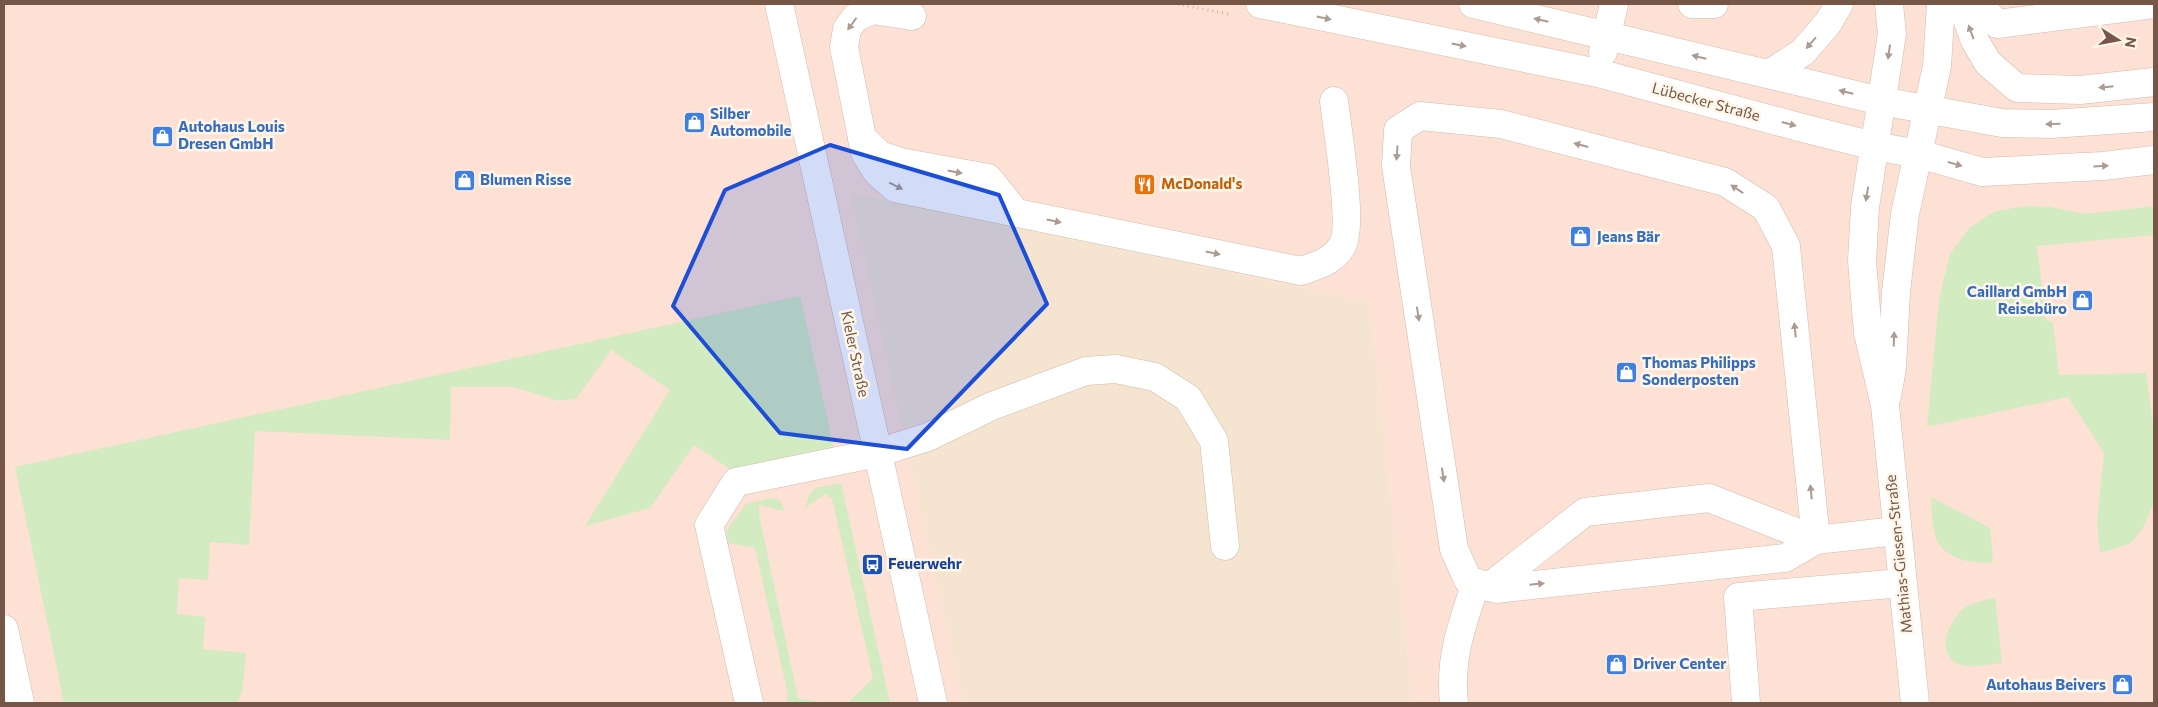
<svg xmlns="http://www.w3.org/2000/svg" width="2158" height="707" font-family="Commissioner,sans-serif">
<style>
.residential{fill:#f5e4d0}
.commercial{fill:#fee1d5}
.grass{fill:#d2ebc0}
.lines{fill:none;stroke-linecap:round;stroke-linejoin:round}
.minor-casing{stroke:#d1bbab;stroke-width:29}
.path{stroke:#d9b29c;stroke-width:3;stroke-dasharray:1 4;stroke-linecap:butt}
.minor{stroke:#fff;stroke-width:28}
.oneway{fill:#ad9a91}
.marked{fill:#1d4ed8;fill-opacity:0.2;stroke:#1d4ed8;stroke-width:4;stroke-linejoin:round}
.labels{text-anchor:middle;stroke-width:5;stroke-linejoin:round;paint-order:stroke}
.street-label{font-size:15px;fill:#765747;stroke:#fff6ea}
.shop-label{font-size:15px;font-weight:bold;fill:#366cbe;stroke:#fff6ea;text-anchor:start}
.food-label{font-size:15px;font-weight:bold;fill:#c56008;stroke:#fff6ea;text-anchor:start}
.transit-label{font-size:15px;font-weight:bold;fill:#164399;stroke:#fff6ea;text-anchor:start}
</style>
<rect width="100%" height="100%" fill="#fdf2e2"/>
<!-- residential -->
<path class="residential" d="M850 192 1370 302 1413 703H963Z"/>
<!-- commercial -->
<path class="commercial" d="M4 4H2154V703H1413L1370 302 851 192 963 703H4Z"/>
<!-- grass -->
<g class="grass">
<path d="M2024 206 2050 207 2085 214 2154 206V235L2037 246 2046 320 2053 323 2059 375 2146 373 2154 432V502L2143 528 2130 544 2100 553 2097 522 2104 453 2068 397 1927 427 1939 299 1950 254 1969 228 1993 212Z"/>
<path d="M800 296 835 453 734 472 694 445 650 508 585 526 670 390 611 350 576 399 559 401 514 387H451L450 440 255 431 249 545 210 542 208 580 179 578 177 614 205 617 203 649 246 653 242 693 236 703H64L15 467Z"/>
<path d="M841 483 890 703H851L850 701 873 678 832 499 825 494 805 508 809 495 815 488Z"/>
<path d="M1931 497 1990 528 1993 562C1974 564 1951 561 1939 544 1931 532 1932 510 1931 497Z"/>
<path d="M772 498 781 501 784 511 759 505V515L798 698 824 703H786L788 695 755 548 728 543 726 531 746 504Z"/>
<path d="M1995 598 2002 663C1988 664 1969 670 1956 663 1935 651 1950 618 1966 607 1973 602 1986 600 1995 598Z"/>
</g>
<g class="lines">
<defs>
<g id="minor">
<path d="M779 4 933 703"/>
<path d="M1260 4 1598 73 1799 127 1874 146 1919 154 1982 172 2103 166 2154 160"/>
<path d="M1473 4 1881 101 2002 123 2051 124 2154 117"/>
<path d="M1692 4H1714"/>
<path d="M1889 4 1892 34 1865 207 1862 261 1868 333 1885 405 1915 703"/>
<path d="M1962 4 1975 41 1988 63 2017 88 2080 90 2154 82"/>
<path d="M1979 4 1997 24 2154 4"/>
<path d="M912 16 872 10 855 18 847 29 844 47 865 153 877 172 895 188 1301 271C1318 265 1332 262 1342 246 1354 228 1337 127 1334 101"/>
<path d="M1603 52 1614 4"/>
<path d="M1769 74 1803 52 1828 23 1839 4"/>
<path d="M862 138 880 155 900 162 988 178 1016 213"/>
<path d="M1887 396 1892 368 1896 292 1905 214 1937 66 1941 4"/>
<path d="M1816 540 1786 246 1766 208 1725 182 1501 124 1420 116 1398 130 1396 166 1454 549 1468 580 1496 589 1785 558 1816 540 1896 531"/>
<path d="M1489 587 1585 512 1709 498 1816 540"/>
<path d="M4 629 20 703"/>
<path d="M749 703 709 525 736 482 877 453 928 437 992 406 1086 371 1116 369 1155 377 1188 398 1214 441 1225 546"/>
<path d="M1454 703C1449 659 1462 624 1476 583"/>
<path d="M1746 703 1738 597 1902 583"/>
</g>
</defs>
<!-- minor casing -->
<use href="#minor" class="minor-casing"/>
<!-- path -->
<path class="path" d="M1178 4 1228 14"/>
<!-- minor -->
<use href="#minor" class="minor"/>
</g>
<!-- one-way arrows -->
<defs><path id="oneway-solid" d="M-6-.8H1V-3.2L6.5 0L1 3.2V.8H-6Z" transform="scale(1.25)"/></defs>
<g class="oneway">
<use href="#oneway-solid" transform="translate(1324 18) rotate(12)"/>
<use href="#oneway-solid" transform="translate(1541 20) rotate(-167)"/>
<use href="#oneway-solid" transform="translate(852 24) rotate(126)"/>
<use href="#oneway-solid" transform="translate(1971 32) rotate(-110)"/>
<use href="#oneway-solid" transform="translate(1811 43) rotate(131)"/>
<use href="#oneway-solid" transform="translate(1459 45) rotate(11)"/>
<use href="#oneway-solid" transform="translate(1889 52) rotate(98)"/>
<use href="#oneway-solid" transform="translate(1699 57) rotate(-166)"/>
<use href="#oneway-solid" transform="translate(2106 87) rotate(174)"/>
<use href="#oneway-solid" transform="translate(1846 92) rotate(-166)"/>
<use href="#oneway-solid" transform="translate(1789 124) rotate(15)"/>
<use href="#oneway-solid" transform="translate(2053 124) rotate(179)"/>
<use href="#oneway-solid" transform="translate(1581 145) rotate(-165)"/>
<use href="#oneway-solid" transform="translate(1397 153) rotate(94)"/>
<use href="#oneway-solid" transform="translate(1955 164) rotate(16)"/>
<use href="#oneway-solid" transform="translate(2101 166) rotate(-4)"/>
<use href="#oneway-solid" transform="translate(955 172) rotate(11)"/>
<use href="#oneway-solid" transform="translate(896 186) rotate(26)"/>
<use href="#oneway-solid" transform="translate(1737 189) rotate(-147)"/>
<use href="#oneway-solid" transform="translate(1867 194) rotate(99)"/>
<use href="#oneway-solid" transform="translate(1054 221) rotate(12)"/>
<use href="#oneway-solid" transform="translate(1213 253) rotate(12)"/>
<use href="#oneway-solid" transform="translate(1418 314) rotate(81)"/>
<use href="#oneway-solid" transform="translate(1795 330) rotate(-96)"/>
<use href="#oneway-solid" transform="translate(1894 339) rotate(-88)"/>
<use href="#oneway-solid" transform="translate(1443 475) rotate(81)"/>
<use href="#oneway-solid" transform="translate(1811 492) rotate(-96)"/>
<use href="#oneway-solid" transform="translate(1537 584) rotate(-6)"/>
</g>
<!-- marked area -->
<path class="marked" d="M830 145 999 195 1047 304 907 449 780 433 673 306 725 190Z"/>
<!-- icons -->
<defs>
<symbol id="shop-square" viewBox="-11 -11 22 22"><rect x="-9" y="-9" width="18" height="18" rx="4" fill="#3f7fe0" stroke="#fff6ea"/><path d="M-5-2.5h2.3a2.7 3.5 0 0 1 5.4 0H5L5.5 6h-11ZM-1.5-2.5h3a1.5 2.3 0 0 0-3 0Z" fill="#fff"/></symbol>
<symbol id="restaurant-square" viewBox="-11 -11 22 22"><rect x="-9" y="-9" width="18" height="18" rx="4" fill="#e8710a" stroke="#fff6ea"/><path d="M-5-6h1v4h1v-4h1v4h1v-4h1v5L-1.5 .5V6h-2V.5L-5-1ZM5-6V6H3V1.5H1.5Q1.5-4 5-6Z" fill="#fff"/></symbol>
<symbol id="bus-square" viewBox="-11 -11 22 22"><rect x="-9" y="-9" width="18" height="18" rx="4" fill="#1a4fb4" stroke="#fff6ea"/><path d="M-5-6H5V4H4V6H2V4H-2V6H-4V4H-5ZM-3.5-4V0h7V-4ZM-3.5 1.2v1.5H-2V1.2ZM2 1.2v1.5H3.5V1.2Z" fill="#fff"/></symbol>
</defs>
<g fill-rule="evenodd">
<use href="#shop-square" x="682" y="110" width="25" height="25"/>
<use href="#shop-square" x="150" y="124" width="25" height="25"/>
<use href="#shop-square" x="452" y="168" width="25" height="25"/>
<use href="#restaurant-square" x="1132" y="172" width="25" height="25"/>
<use href="#shop-square" x="1568" y="224" width="25" height="25"/>
<use href="#shop-square" x="2070" y="288" width="25" height="25"/>
<use href="#shop-square" x="1614" y="360" width="25" height="25"/>
<use href="#bus-square" x="860" y="552" width="25" height="25"/>
<use href="#shop-square" x="1604" y="652" width="25" height="25"/>
<use href="#shop-square" x="2110" y="672" width="25" height="25"/>
</g>
<g class="labels">
<!-- street labels -->
<g class="street-label">
<text transform="translate(1706 102) rotate(15)" y="5">Lübecker Straße</text>
<text transform="translate(855 354) rotate(78)" y="5">Kieler Straße</text>
<text transform="translate(1899 554) rotate(-96)" y="5">Mathias-Giesen-Straße</text>
</g>
<!-- shop labels -->
<g class="shop-label">
<text x="710" y="119">Silber<tspan x="710" dy="17">Automobile</tspan></text>
<text x="178" y="132">Autohaus Louis<tspan x="178" dy="17">Dresen GmbH</tspan></text>
<text x="480" y="185">Blumen Risse</text>
<text x="1597" y="242">Jeans Bär</text>
<text x="2067" y="297" text-anchor="end">Caillard GmbH<tspan x="2067" dy="17">Reisebüro</tspan></text>
<text x="1642" y="368">Thomas Philipps<tspan x="1642" dy="17">Sonderposten</tspan></text>
<text x="1633" y="669">Driver Center</text>
<text x="2106" y="690" text-anchor="end">Autohaus Beivers</text>
</g>
<!-- food labels -->
<g class="food-label">
<text x="1161" y="189">McDonald's</text>
</g>
<!-- transit labels -->
<g class="transit-label">
<text x="888" y="569">Feuerwehr</text>
</g>
</g>
<!-- border -->
<rect width="2158" height="707" fill="none" stroke="#765747" stroke-width="10"/>
<!-- north arrow -->
<g transform="translate(2118 40) rotate(101)" stroke="#fff6ea" stroke-width="4" paint-order="stroke">
<path d="M0-4L9 19L0 12L-9 19Z" fill="#765747"/>
<text y="-8" font-size="14" font-weight="bold" text-anchor="middle" fill="#765747">N</text>
</g>
</svg>
